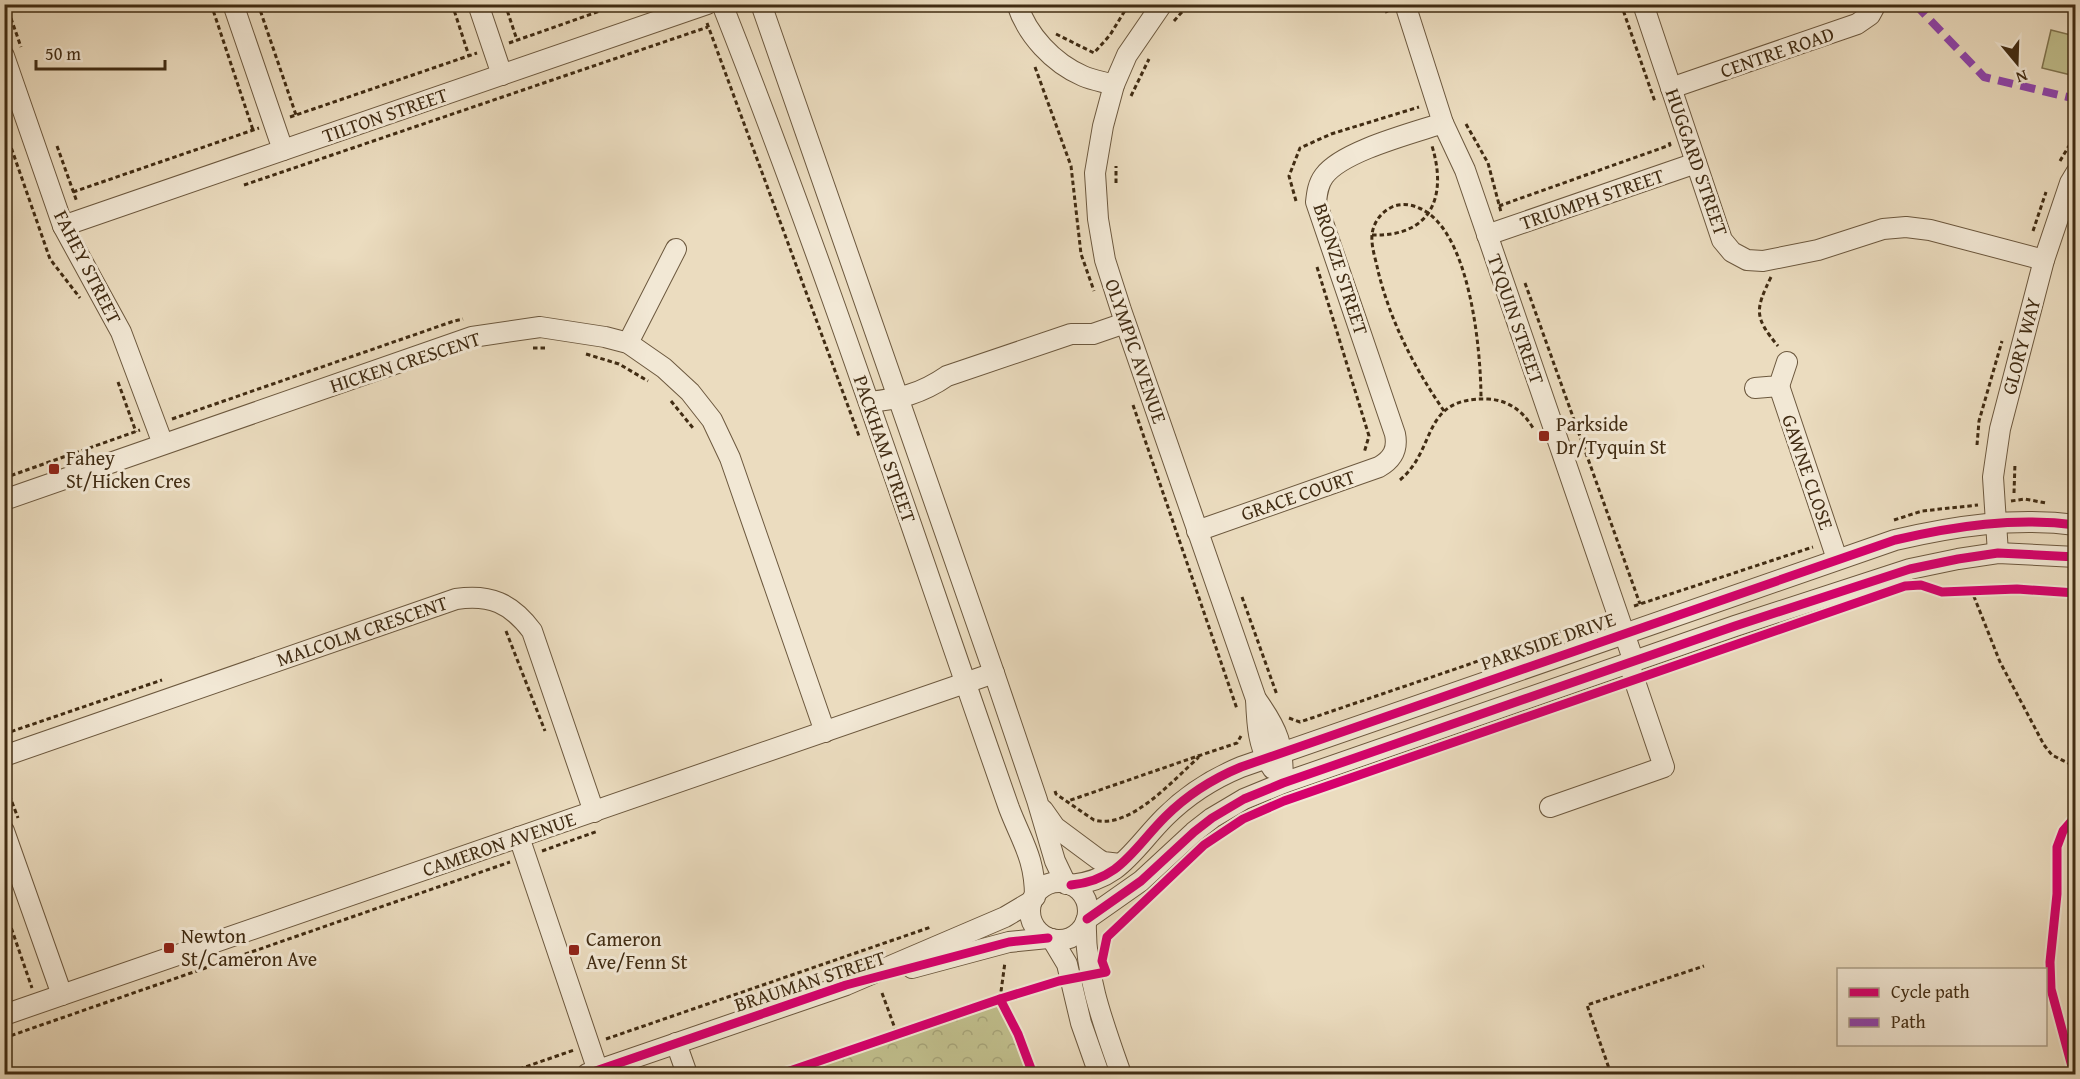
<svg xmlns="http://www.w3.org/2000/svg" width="2080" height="1079" font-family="'Gentium Book Plus',serif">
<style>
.green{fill:#c0be8c;stroke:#807550;stroke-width:1.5}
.park{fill:url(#park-crowns);stroke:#807550;stroke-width:1.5}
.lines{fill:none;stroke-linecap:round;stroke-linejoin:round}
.minor-casing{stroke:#6c583e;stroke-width:22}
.path{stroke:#412c13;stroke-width:3;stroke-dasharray:4.5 3;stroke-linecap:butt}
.minor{stroke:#f2e8d5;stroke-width:20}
.quiet{stroke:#8e44ad;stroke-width:8;stroke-dasharray:15 8;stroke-linecap:butt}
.cycleway-casing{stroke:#f2e8d5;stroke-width:13}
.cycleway{stroke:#d6006c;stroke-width:9}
.poi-dot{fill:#8f2418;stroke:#f2e8d5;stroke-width:2}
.labels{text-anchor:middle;stroke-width:6;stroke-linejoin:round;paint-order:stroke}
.street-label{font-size:20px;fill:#412c13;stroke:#f2e8d5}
.poi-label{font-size:20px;fill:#412c13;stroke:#f2e8d5;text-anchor:start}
</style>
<defs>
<pattern id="park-crowns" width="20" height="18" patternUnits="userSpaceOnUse" patternTransform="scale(1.5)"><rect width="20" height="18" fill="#c0be8c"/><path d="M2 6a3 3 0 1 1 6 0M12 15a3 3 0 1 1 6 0" fill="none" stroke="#a6a378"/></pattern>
</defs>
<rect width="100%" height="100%" fill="#ebdcbf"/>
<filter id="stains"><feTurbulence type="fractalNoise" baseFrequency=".00333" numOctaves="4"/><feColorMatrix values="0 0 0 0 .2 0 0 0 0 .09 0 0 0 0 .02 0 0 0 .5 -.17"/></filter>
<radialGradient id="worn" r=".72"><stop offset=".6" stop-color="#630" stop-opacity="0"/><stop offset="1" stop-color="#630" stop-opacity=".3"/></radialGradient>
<!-- green -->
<path class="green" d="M2051 30 2075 36V76L2042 68Z"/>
<!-- park -->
<path class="park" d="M997 1003 1015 1037 1028 1074H792Z"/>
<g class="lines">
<defs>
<g id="minor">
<path d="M233 4 283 150"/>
<path d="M478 4 502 75"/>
<path d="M722 4C827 269 915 540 1009 808 1022 842 1035 858 1035 897"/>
<path d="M761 4 994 673 1037 800 1055 861 1066 884"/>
<path d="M1017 4C1027 35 1053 63 1083 76 1092 80 1104 82 1114 85"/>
<path d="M1162 4 1127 55 1114 85 1103 126 1095 173 1098 219 1105 260 1121 310 1256 699C1279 731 1283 744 1283 783"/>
<path d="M1405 4 1443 123 1465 170 1634 662"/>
<path d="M1643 4 1722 240 1732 252 1747 260 1763 261 1818 250 1883 229 1906 227 1930 230 2044 260"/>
<path d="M4 56 63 226 121 332 163 444"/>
<path d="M1671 88 1857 24 1870 15 1876 4"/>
<path d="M63 226 707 4"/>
<path d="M1487 235 1696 163"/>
<path d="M628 343 676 249"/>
<path d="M1779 386 1837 559"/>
<path d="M1755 388 1779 386 1787 362"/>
<path d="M869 402C899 399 921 394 947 376L1071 334H1093L1125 323"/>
<path d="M4 500 472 337 540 327 605 337 628 343 664 368 690 392 712 420 730 458 825 732"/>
<path d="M1197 531 1379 467C1393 459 1398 449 1395 434L1316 202C1317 193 1318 184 1324 176 1342 151 1413 133 1443 123"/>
<path d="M1998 553 1993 477 2000 429 2044 260 2070 183 2076 173"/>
<path d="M1256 699C1257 724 1258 748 1273 769"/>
<path d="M4 756 456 599C490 594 511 603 532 631L594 812"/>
<path d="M1550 807 1664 767 1629 664"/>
<path d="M1043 810 1055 827 1098 859 1103 862 1120 864"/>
<path d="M4 831 62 995"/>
<path d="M519 837 598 1071"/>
<circle cx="1059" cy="911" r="29"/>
<path d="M1071 885C1120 880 1133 849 1165 817 1187 795 1212 779 1241 767L1895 540C1955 526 2015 517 2076 525"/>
<path d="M1087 919 1141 881 1194 832 1212 818 1244 799 1283 783 1735 626 1910 569 1958 559 1998 553 2076 557"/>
<path d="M1086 921C1084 973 1104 1026 1121 1074"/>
<path d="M1052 939 1067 964 1081 1023 1099 1074"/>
<path d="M912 968 1009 942 1048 938"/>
<path d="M4 1015 994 673"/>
<path d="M676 1043 687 1074"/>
<path d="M587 1074 846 985 1005 917 1032 901"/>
</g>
</defs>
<!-- minor casing -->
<use href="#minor" class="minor-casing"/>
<!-- path -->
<g class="path">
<path d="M6 4 21 47"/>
<path d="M211 4 253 130"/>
<path d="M258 4 296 115"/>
<path d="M452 4 469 56"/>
<path d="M505 4 517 40"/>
<path d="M1384 4 1387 13"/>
<path d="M1621 4 1655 102"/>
<path d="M1174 21 1189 4"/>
<path d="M707 23 859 436"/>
<path d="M1056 34 1094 53 1110 35 1129 4"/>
<path d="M509 43 620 4"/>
<path d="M1035 67 1071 166 1081 254 1094 291"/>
<path d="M1131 96 1149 59"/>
<path d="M290 117 477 53"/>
<path d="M1466 124 1488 163 1501 212"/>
<path d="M4 127 50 259 80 298"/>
<path d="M57 146 77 202"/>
<path d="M2060 161 2076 134"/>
<path d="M1116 183V166"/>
<path d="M244 185 708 27"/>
<path d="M73 192 259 128"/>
<path d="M1296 201 1289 176 1300 148 1331 134 1419 107"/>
<path d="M1499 206 1670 145 1669 142"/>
<path d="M2033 231 2046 192"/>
<path d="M1372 235C1430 237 1448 198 1432 146"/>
<path d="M1317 267 1369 436 1364 453"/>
<path d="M1771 277C1755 310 1754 317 1778 346"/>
<path d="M1525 283 1640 604"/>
<path d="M533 348H547"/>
<path d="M586 354 619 364 648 381"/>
<path d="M118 382 136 432"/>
<path d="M671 401 693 428"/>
<path d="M1133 405 1237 709"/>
<path d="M1444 411C1414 367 1391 323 1378 271 1376 260 1371 247 1372 235 1373 223 1381 212 1392 207 1401 203 1410 204 1419 208 1470 229 1481 350 1481 399"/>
<path d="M172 419 454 321 463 319"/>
<path d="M1977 445 1979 421 2002 341"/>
<path d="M4 478 140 430"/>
<path d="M1400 480C1438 448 1420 397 1488 399 1508 400 1523 411 1533 428"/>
<path d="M2014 493 2015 463"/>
<path d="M2011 501 2025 499 2046 503"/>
<path d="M1894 520 1922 511 1978 505"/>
<path d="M1971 589 2000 662 2044 745 2052 755 2076 767"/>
<path d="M1242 597 1277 695"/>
<path d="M1634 606 1813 547"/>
<path d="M506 631 545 731"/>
<path d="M1289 718 1300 722 1467 665 1600 617"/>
<path d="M4 734 162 680"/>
<path d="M1198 756 1237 743 1241 736"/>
<path d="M4 781 18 818"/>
<path d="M1055 791 1056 794 1094 820C1130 830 1173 780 1198 758V756L1068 801"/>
<path d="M542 851 598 831"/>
<path d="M4 907 32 988"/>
<path d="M882 993 897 1034"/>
<path d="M1000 999 1005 962"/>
<path d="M4 1038 510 862"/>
<path d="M606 1039 931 927"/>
<path d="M505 1074 574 1050"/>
<path d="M1611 1074 1587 1005 1704 966"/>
</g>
<!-- minor -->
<use href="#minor" class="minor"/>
<!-- quiet -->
<path class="quiet" d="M1915 4 1984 77 2076 99"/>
<defs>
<g id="cycleway">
<path d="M1071 885C1120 880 1133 849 1165 817 1187 795 1212 779 1241 767L1895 540C1955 526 2015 517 2076 525"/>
<path d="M1087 919 1141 881 1194 832 1212 818 1244 799 1283 783 1735 626 1910 569 1958 559 1998 553 2076 557"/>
<path d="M1000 999 1059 981 1106 972 1102 961 1107 937 1204 845 1243 819 1284 801 1905 586 1921 585 1942 592 2017 589 2076 593"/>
<path d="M587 1074 846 985 1009 942 1048 938"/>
<path d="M781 1074 1000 999 1018 1034 1033 1074"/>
<path d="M2074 1074 2051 989 2050 962 2057 894V847L2063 831 2076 816"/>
</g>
</defs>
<!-- cycleway casing -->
<use href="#cycleway" class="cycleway-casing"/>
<!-- cycleway -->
<use href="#cycleway" class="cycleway"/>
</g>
<!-- markers -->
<g class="poi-dot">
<rect x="1538" y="430" width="12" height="12" rx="3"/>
<rect x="48" y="463" width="12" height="12" rx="3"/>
<rect x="163" y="942" width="12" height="12" rx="3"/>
<rect x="568" y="944" width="12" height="12" rx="3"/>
</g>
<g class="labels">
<!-- street labels -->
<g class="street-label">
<text transform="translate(1777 52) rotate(-19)" y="7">CENTRE ROAD</text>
<text transform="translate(385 115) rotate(-19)" y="7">TILTON STREET</text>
<text transform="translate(1697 162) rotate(71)" y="7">HUGGARD STREET</text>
<text transform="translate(1592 199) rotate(-19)" y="7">TRIUMPH STREET</text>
<text transform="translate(88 267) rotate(63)" y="7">FAHEY STREET</text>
<text transform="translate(1341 269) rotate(72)" y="7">BRONZE STREET</text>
<text transform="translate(1516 319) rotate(71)" y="7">TYQUIN STREET</text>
<text transform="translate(2021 346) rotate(-75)" y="7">GLORY WAY</text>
<text transform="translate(1136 351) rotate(71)" y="7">OLYMPIC AVENUE</text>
<text transform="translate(405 362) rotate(-18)" y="7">HICKEN CRESCENT</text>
<text transform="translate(885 449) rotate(71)" y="7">PACKHAM STREET</text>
<text transform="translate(1808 472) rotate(71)" y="7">GAWNE CLOSE</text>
<text transform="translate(1298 495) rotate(-19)" y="7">GRACE COURT</text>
<text transform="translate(362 631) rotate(-19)" y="7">MALCOLM CRESCENT</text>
<text transform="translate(1548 641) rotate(-19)" y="7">PARKSIDE DRIVE</text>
<text transform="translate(499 844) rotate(-19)" y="7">CAMERON AVENUE</text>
<text transform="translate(810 981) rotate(-18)" y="7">BRAUMAN STREET</text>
</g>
<!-- poi labels -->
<g class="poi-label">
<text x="1556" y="431">Parkside<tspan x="1556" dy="23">Dr/Tyquin St</tspan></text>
<text x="66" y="465">Fahey<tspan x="66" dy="23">St/Hicken Cres</tspan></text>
<text x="181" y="943">Newton<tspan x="181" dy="23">St/Cameron Ave</tspan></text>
<text x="586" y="946">Cameron<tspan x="586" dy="23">Ave/Fenn St</tspan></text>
</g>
</g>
<!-- margin -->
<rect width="2080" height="1079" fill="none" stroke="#ebdcbf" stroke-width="24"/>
<rect x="6" y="6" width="2068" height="1067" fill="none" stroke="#412c13" stroke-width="3"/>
<rect x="12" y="12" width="2056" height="1055" fill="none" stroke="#412c13" stroke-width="1.5"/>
<!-- legend -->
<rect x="1837" y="968" width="210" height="78" fill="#f2e8d5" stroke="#ab9d87" stroke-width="1.5"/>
<rect x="1849" y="988" width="30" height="9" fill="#d6006c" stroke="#ab9d87" stroke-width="1.5"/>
<text x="1891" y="998" font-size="18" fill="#412c13">Cycle path</text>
<rect x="1849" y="1018" width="30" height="9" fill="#8e44ad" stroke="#ab9d87" stroke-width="1.5"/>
<text x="1891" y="1028" font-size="18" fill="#412c13">Path</text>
<!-- north arrow -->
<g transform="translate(2017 63) rotate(161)" stroke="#f2e8d5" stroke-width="4.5" paint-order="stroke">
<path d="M0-4.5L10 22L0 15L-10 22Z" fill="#412c13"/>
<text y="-9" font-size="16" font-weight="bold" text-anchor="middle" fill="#412c13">N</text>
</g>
<!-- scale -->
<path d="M36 60v9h129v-9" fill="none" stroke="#412c13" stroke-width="3"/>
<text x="45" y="60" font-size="18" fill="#412c13" stroke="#f2e8d5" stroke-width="4.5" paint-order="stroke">50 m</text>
<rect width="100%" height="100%" filter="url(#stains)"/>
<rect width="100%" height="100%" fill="url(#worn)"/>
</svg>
